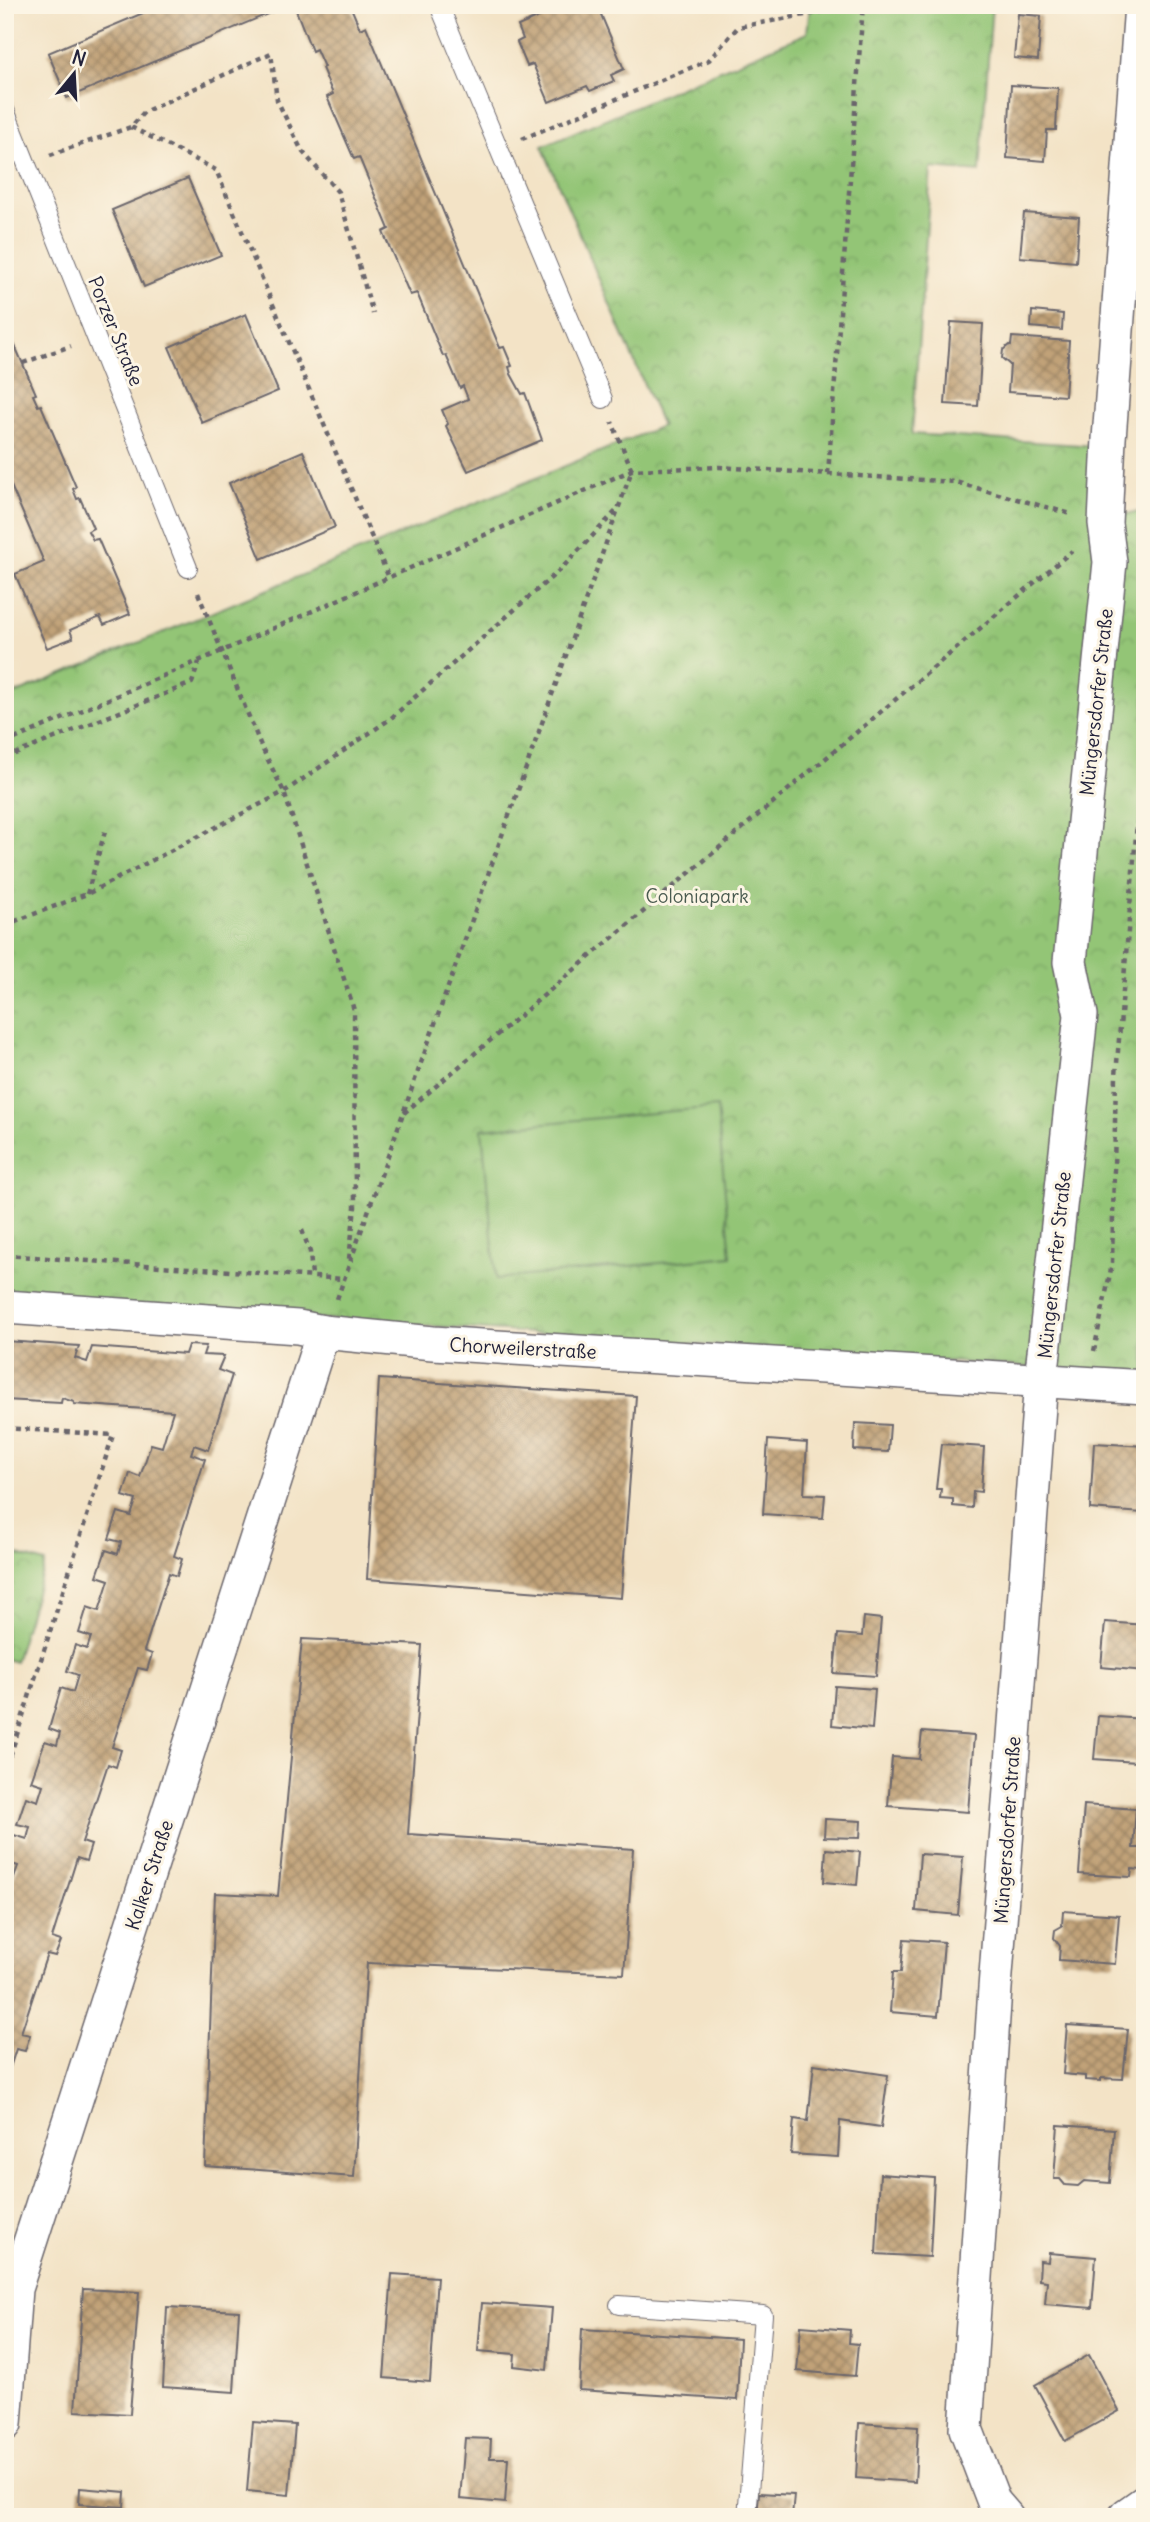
<svg xmlns="http://www.w3.org/2000/svg" width="1150" height="2522" font-family="Delius,sans-serif">
<style>
.park{fill:url(#park-crowns);stroke:#5a7458;stroke-width:2}
.pitch{fill:#93c576;stroke:#5a7458;stroke-width:2}
.building{fill:url(#building-cross-hatch)}
.lines{fill:none;stroke-linecap:round;stroke-linejoin:round}
.service-casing{stroke:#6b666c;stroke-width:20}
.minor-casing{stroke:#6b666c;stroke-width:36}
.tertiary-casing{stroke:#6b666c;stroke-width:41}
.path{stroke:#6b666c;stroke-width:4.5;stroke-dasharray:5 5;stroke-linecap:butt}
.service{stroke:#fff;stroke-width:18}
.minor{stroke:#fff;stroke-width:33}
.tertiary{stroke:#fff;stroke-width:38}
.labels{text-anchor:middle;stroke-width:6;stroke-linejoin:round;paint-order:stroke}
.street-label{font-size:19px;fill:#22223b;stroke:#fcf5e5}
.park-label{font-size:19px;fill:#4a5b50;stroke:#fcf5e5}
</style>
<defs>
<pattern id="park-crowns" width="20" height="18" patternUnits="userSpaceOnUse" patternTransform="scale(1.75)"><rect width="20" height="18" fill="#93c576"/><path d="M2 6a3 3 0 1 1 6 0M12 15a3 3 0 1 1 6 0" fill="none" stroke="#7ea967"/></pattern>
<pattern id="building-cross-hatch" width="8" height="8" patternUnits="userSpaceOnUse" patternTransform="scale(1.75)"><rect width="8" height="8" fill="#c1a278"/><path d="M0 0l8 8M0 8l8-8" fill="none" stroke="#9c8464"/></pattern>
</defs>
<rect width="100%" height="100%" fill="#fcf5e5"/>
<filter id="ink" filterUnits="userSpaceOnUse"><feTurbulence type="fractalNoise" baseFrequency=".0143" numOctaves="2"/><feDisplacementMap in="SourceGraphic" scale="14" xChannelSelector="R" yChannelSelector="G"/><feConvolveMatrix kernelMatrix="1 2 1 2 8 2 1 2 1" color-interpolation-filters="sRGB"/></filter>
<filter id="wash" filterUnits="userSpaceOnUse"><feTurbulence type="fractalNoise" baseFrequency=".00686" numOctaves="4" result="noise"/><feDisplacementMap in="SourceGraphic" scale="28" xChannelSelector="R" yChannelSelector="G"/><feGaussianBlur stdDeviation="1.57" result="paint"/><feColorMatrix in="noise" values="0 0 0 0 0 0 0 0 0 0 0 0 0 0 0 0 0 1.4 0 .05"/><feComposite in="paint" operator="in"/></filter>
<g filter="url(#wash)">
<rect width="100%" height="100%" fill="#f3e3c6"/>
<!-- park -->
<g class="park">
<path d="M810 5H992L980 172 931 168 912 434 1095 446 1120 515 1145 511V1375L5 1297V698L662 426 542 146 807 33Z"/>
<path d="M5 1551 45 1563 15 1662 5 1659Z"/>
</g>
<!-- pitch -->
<path class="pitch" d="M717 1107 731 1256 496 1279 482 1129Z"/>
<g id="blocks">
<!-- building -->
<g class="building">
<path d="M162 5H289L67 98 48 53Z"/>
<path d="M294 5H350L360 29 366 26 500 348 504 347 512 366 509 367 511 374 522 394 525 393 542 440 468 471 446 426 448 424 442 410 468 399 463 386 460 388 446 355 443 356 417 293 410 295 383 232 389 229 359 157 354 159 327 97 333 94 322 68 324 67 316 49 312 51Z"/>
<path d="M566 5H597L624 69 611 75 614 81 590 91 587 86 549 102 533 64 527 66 517 42 523 39 518 26Z"/>
<path d="M1018 14 1041 16 1038 60 1014 58Z"/>
<path d="M1011 85 1058 88 1056 130H1047L1045 161 1007 158Z"/>
<path d="M188 178 221 255 144 287 112 210Z"/>
<path d="M1024 213 1079 217 1076 262 1020 257Z"/>
<path d="M1032 311 1063 314 1062 330 1031 327Z"/>
<path d="M246 314 278 391 202 423 169 347Z"/>
<path d="M951 322 983 324 978 406 945 404Z"/>
<path d="M5 323 36 394 33 395 38 406 41 405 76 487 73 489 77 499 80 498 93 528 88 531 93 540 98 539 130 614 104 625 100 617 70 630 73 638 47 648 15 574 44 562 5 472Z"/>
<path d="M1012 337 1069 341 1065 396 1008 392 1010 365 1002 358 1003 350 1009 345 1011 346Z"/>
<path d="M303 451 335 527 261 559 229 483Z"/>
<path d="M5 1341 79 1346 75 1358 87 1362 92 1347 185 1354 188 1345 206 1346 203 1355 224 1356 218 1370 232 1375 208 1450 194 1445 191 1454 205 1459 174 1556 182 1559 177 1576 169 1573 144 1651 152 1654 147 1670 138 1668 112 1747 121 1750 116 1767 108 1764 82 1842 91 1845 86 1861 77 1858 52 1938 61 1941 55 1956 47 1954 21 2033 30 2035 25 2051 16 2049 6 2080 5 1896 7 1897 18 1866 6 1862 14 1835 27 1839 30 1827 17 1824 26 1797 38 1801 43 1785 31 1781 45 1741 57 1745 60 1733 49 1729 61 1688 73 1692 78 1675 67 1671 75 1645 87 1649 91 1637 79 1633 87 1607 99 1611 109 1580 97 1576 106 1550 118 1554 121 1542 109 1539 118 1512 131 1516 136 1500 123 1496 130 1473 140 1477 151 1444 162 1447 173 1411 74 1404V1402L62 1398 61 1403 5 1400Z"/>
<path d="M379 1379 636 1396 621 1598 367 1579Z"/>
<path d="M855 1423 890 1425 888 1452 854 1450Z"/>
<path d="M768 1440 807 1443 804 1494 825 1495 823 1518 763 1514Z"/>
<path d="M1094 1443 1145 1446 1143 1513 1090 1509Z"/>
<path d="M941 1444 984 1447 981 1492 973 1491 972 1508 953 1506V1499L940 1498 941 1489H936Z"/>
<path d="M864 1617 881 1619 876 1676 834 1673 838 1634 862 1636Z"/>
<path d="M1105 1622 1145 1625V1671L1101 1667Z"/>
<path d="M302 1639 422 1645 408 1834 633 1849 624 1974 367 1963 354 2177 205 2166 215 1893 278 1896Z"/>
<path d="M835 1686 875 1689 872 1729 832 1725Z"/>
<path d="M1098 1716 1145 1719V1770L1136 1769V1762L1094 1759Z"/>
<path d="M922 1732 974 1736 968 1812 888 1806 892 1757 919 1759Z"/>
<path d="M1084 1805 1136 1809 1133 1848H1144L1142 1870 1132 1869 1131 1877 1079 1874Z"/>
<path d="M825 1819 861 1821 860 1838 824 1837Z"/>
<path d="M826 1849 860 1852 857 1885 824 1882Z"/>
<path d="M920 1854 963 1857 958 1915 916 1911Z"/>
<path d="M1063 1911 1119 1915 1115 1964 1059 1960 1060 1946 1054 1938 1055 1930 1062 1926Z"/>
<path d="M904 1939 944 1942 938 2016 890 2012 893 1972H901Z"/>
<path d="M1067 2025 1128 2029 1123 2079 1101 2078V2081L1085 2080V2076L1063 2074Z"/>
<path d="M814 2064 888 2075 881 2127 840 2121 838 2157 791 2154 794 2119 808 2121Z"/>
<path d="M1058 2125 1114 2129 1110 2183 1084 2181 1078 2186 1065 2185 1060 2179H1054Z"/>
<path d="M880 2174 934 2178 930 2257 876 2254Z"/>
<path d="M1049 2253 1096 2257 1092 2308 1045 2304 1047 2281 1039 2280 1040 2261 1048 2262Z"/>
<path d="M392 2274 437 2277 430 2382 384 2378Z"/>
<path d="M83 2289 139 2292 130 2414 75 2411Z"/>
<path d="M482 2303 552 2308 547 2370 514 2366 515 2354 478 2351Z"/>
<path d="M167 2307 239 2311 234 2392 163 2387Z"/>
<path d="M801 2326 850 2330 849 2343 858 2344 855 2376 797 2371Z"/>
<path d="M582 2329 740 2339 737 2400 579 2390Z"/>
<path d="M1089 2355 1119 2411 1065 2441 1035 2385Z"/>
<path d="M253 2422 295 2425 289 2495 247 2491Z"/>
<path d="M859 2423 918 2427 915 2482 856 2478Z"/>
<path d="M465 2438 491 2439 490 2458H508L505 2503 460 2499Z"/>
<path d="M80 2488 125 2492 124 2507 79 2504Z"/>
<path d="M759 2493 794 2495 792 2517H757Z"/>
<path d="M908 2511 939 2514V2517H908Z"/>
</g>
</g>
</g>
<g filter="url(#ink)">
<use href="#blocks" fill-opacity="0" stroke="#6b666c" stroke-width="2"/>
<g class="lines">
<defs>
<g id="service">
<path d="M439 5 603 399"/>
<path d="M5 110 188 568"/>
<path d="M619 2305 763 2315 747 2517"/>
</g>
<g id="minor">
<path d="M5 1307 298 1327 323 1332 433 1343 1145 1387"/>
<path d="M5 2424 15 2289 323 1332"/>
<path d="M1007 2517 994 2502 966 2429 995 1988 1041 1380 1081 1015 1070 962 1110 562 1105 523 1109 439 1141 5"/>
</g>
<path id="tertiary" d="M1128 2517 1145 2505"/>
</defs>
<!-- service casing -->
<use href="#service" class="service-casing"/>
<!-- minor casing -->
<use href="#minor" class="minor-casing"/>
<!-- tertiary casing -->
<use href="#tertiary" class="tertiary-casing"/>
<!-- path -->
<g class="path">
<path d="M131 127 216 170 389 578"/>
<path d="M522 139 709 60 738 27 861 5"/>
<path d="M50 155 131 127 144 112 271 53 277 100 302 151 338 192 373 314"/>
<path d="M23 363 71 346"/>
<path d="M828 474 863 5"/>
<path d="M5 574 12 571"/>
<path d="M198 593 261 746 284 792 354 1010 355 1207 349 1259"/>
<path d="M5 743 222 651 632 470 719 467 955 482 1071 514"/>
<path d="M5 755 10 756 192 683 199 662"/>
<path d="M87 894 106 828"/>
<path d="M5 925 87 894 284 792 390 719 562 568 616 511"/>
<path d="M404 1113 1072 551"/>
<path d="M302 1230 310 1252 312 1277"/>
<path d="M5 1255 344 1279"/>
<path d="M337 1299 632 470 612 422"/>
<path d="M1094 1351 1112 1264 1116 1075 1145 727"/>
<path d="M5 1428 113 1435 5 1772"/>
<path d="M5 1730 17 1734"/>
</g>
<!-- service -->
<use href="#service" class="service"/>
<!-- minor -->
<use href="#minor" class="minor"/>
<!-- tertiary -->
<use href="#tertiary" class="tertiary"/>
</g>
</g>
<g class="labels">
<!-- street labels -->
<g class="street-label">
<text transform="translate(116 331) rotate(68)" y="7">Porzer Straße</text>
<text transform="translate(1096 702) rotate(-84)" y="7">Müngersdorfer Straße</text>
<text transform="translate(1054 1265) rotate(-84)" y="7">Müngersdorfer Straße</text>
<text transform="translate(523 1348) rotate(3)" y="7">Chorweilerstraße</text>
<text transform="translate(1007 1830) rotate(-86)" y="7">Müngersdorfer Straße</text>
<text transform="translate(149 1875) rotate(-72)" y="7">Kalker Straße</text>
</g>
<!-- park labels -->
<g class="park-label">
<text x="697" y="903">Coloniapark</text>
</g>
</g>
<!-- margin -->
<rect width="1150" height="2522" fill="none" stroke="#fcf5e5" stroke-width="28"/>
<!-- north arrow -->
<g transform="translate(74 74) rotate(18)" stroke="#fcf5e5" stroke-width="5" paint-order="stroke">
<path d="M0-5L12 26L0 18L-12 26Z" fill="#22223b"/>
<text y="-10" font-size="19" font-weight="bold" text-anchor="middle" fill="#22223b">N</text>
</g>
</svg>
